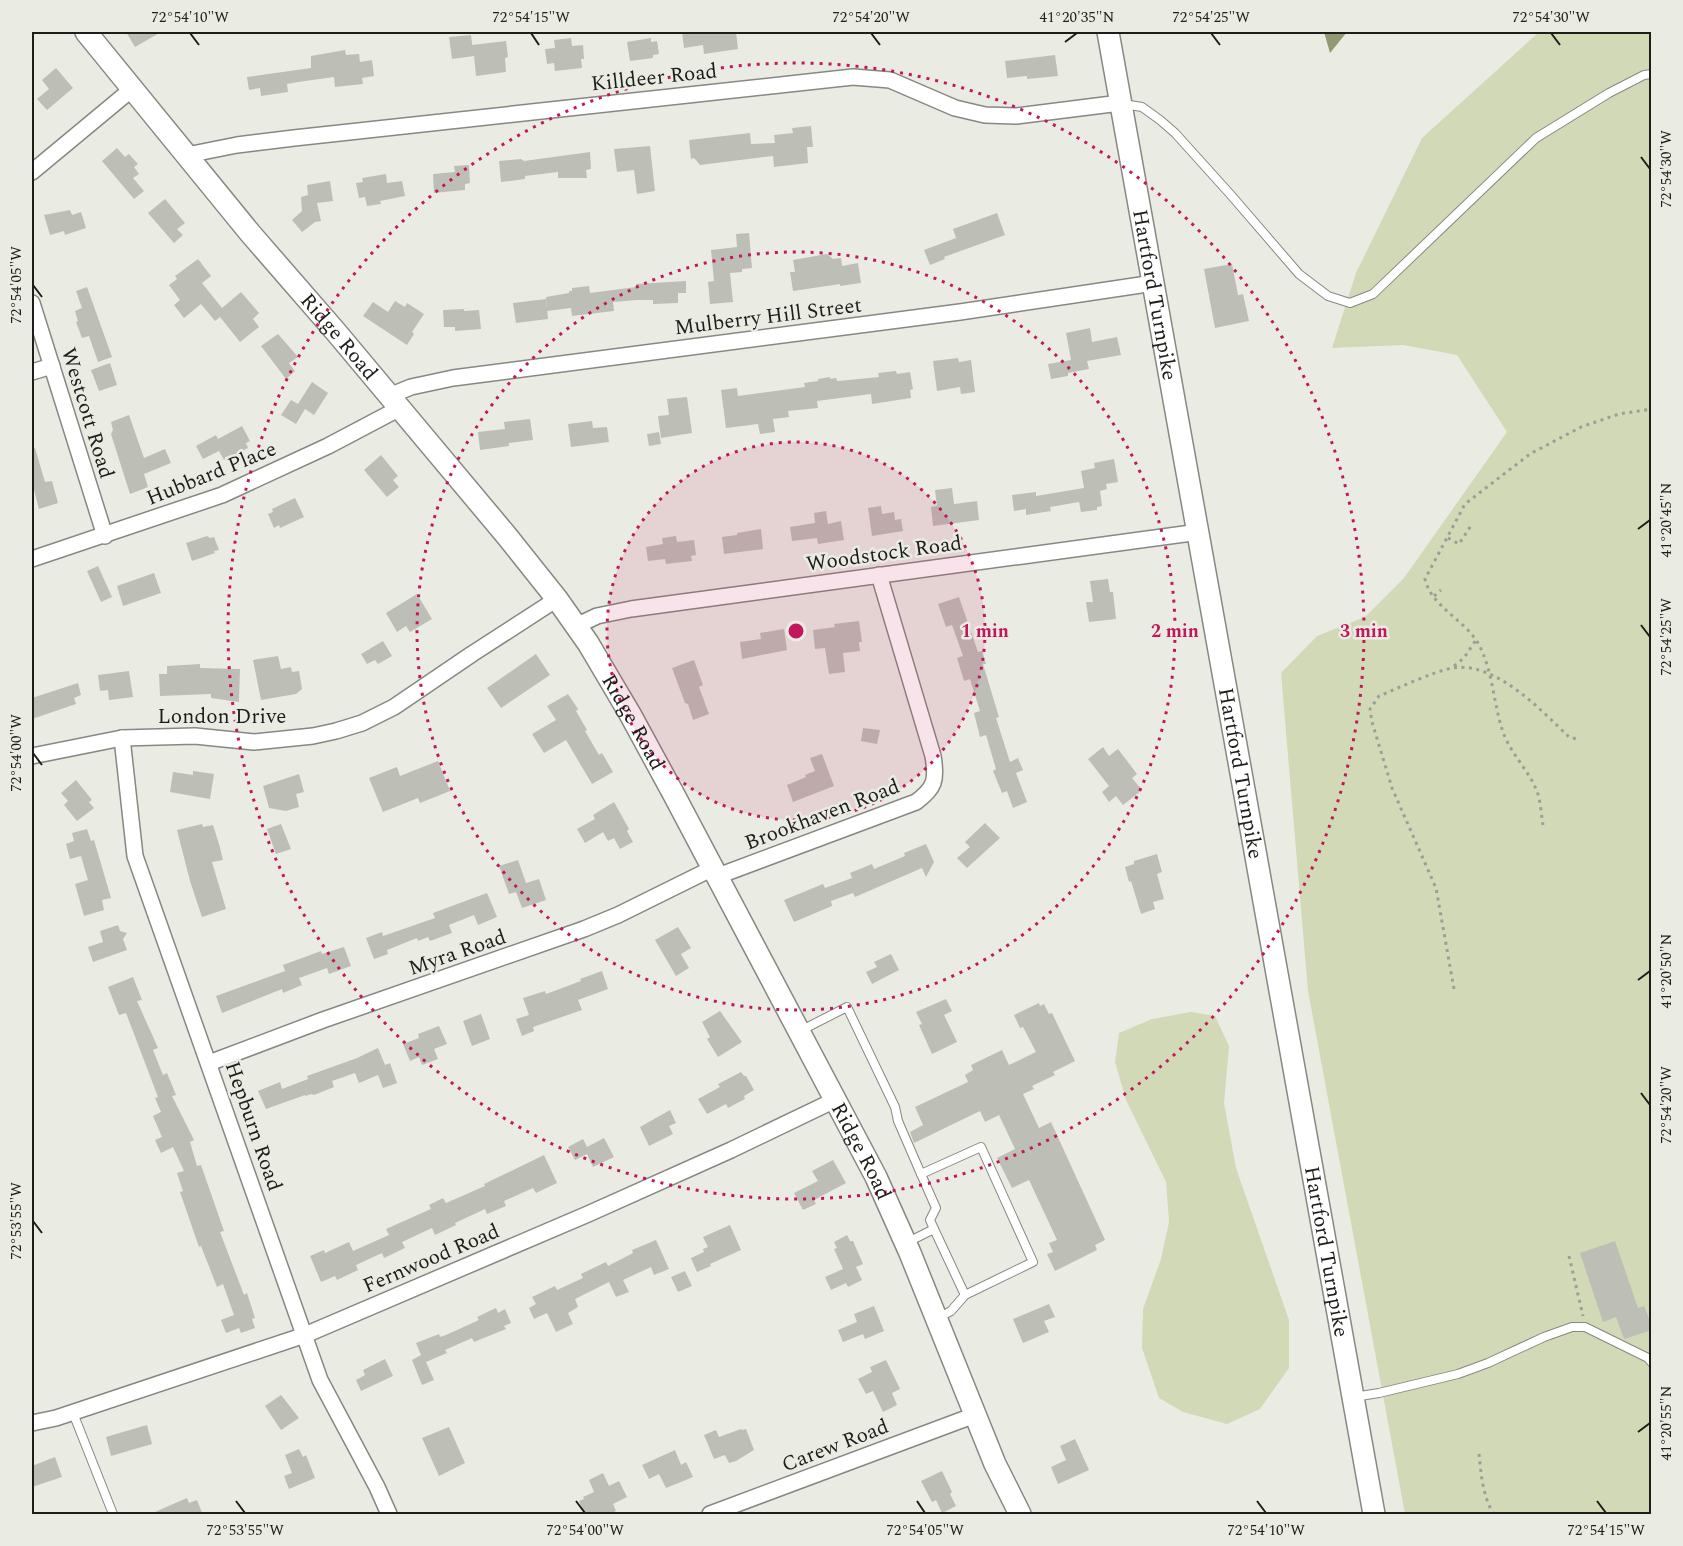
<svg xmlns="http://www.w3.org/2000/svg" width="1683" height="1546" font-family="Spectral,serif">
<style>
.green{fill:#d2d9b7}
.water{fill:#929973}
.building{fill:#bdbfb7}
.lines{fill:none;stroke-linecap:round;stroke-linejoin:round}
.service-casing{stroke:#868881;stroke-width:10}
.minor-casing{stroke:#868881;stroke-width:18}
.secondary-casing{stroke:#868881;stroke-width:24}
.path{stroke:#9d9e98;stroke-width:3;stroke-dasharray:3 4.5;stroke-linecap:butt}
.service{stroke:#fff;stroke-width:8}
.minor{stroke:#fff;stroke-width:15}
.secondary{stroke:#fff;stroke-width:21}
.ticks{fill:none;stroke:#1d1d1a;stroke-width:2}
.ring{fill:none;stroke:#c2185b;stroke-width:3;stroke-dasharray:3 6}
.labels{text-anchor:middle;stroke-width:5;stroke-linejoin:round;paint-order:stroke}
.street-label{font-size:21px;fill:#1d1d1a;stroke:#eaece4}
.centre{fill:#c2185b;stroke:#eaece4;stroke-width:3}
.ring-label{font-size:18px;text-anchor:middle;font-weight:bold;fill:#c2185b;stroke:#eaece4;stroke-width:5;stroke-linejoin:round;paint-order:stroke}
.neatline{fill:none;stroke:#1d1d1a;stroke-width:2}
.ticks-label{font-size:15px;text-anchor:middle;fill:#1d1d1a}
</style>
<rect width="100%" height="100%" fill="#eaece4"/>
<!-- green -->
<g class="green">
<path d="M1539 32H1651V1514H1405L1308 991 1281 673 1317 636 1365 617 1404 578 1507 432 1457 355 1403 345 1332 348 1356 273 1422 138Z"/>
<path d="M1191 1012 1215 1016 1229 1046 1224 1103 1236 1168 1289 1320V1368L1260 1409 1227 1424 1183 1412 1159 1398 1142 1348 1143 1309 1161 1259 1169 1222 1166 1182 1126 1100 1115 1062 1119 1033 1152 1019Z"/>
</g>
<!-- water -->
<path class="water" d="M1324 32H1347L1330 53Z"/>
<!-- building -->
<g class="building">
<path d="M126 32H161L135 47Z"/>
<path d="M682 32H736L738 49 704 54 703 45 684 48Z"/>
<path d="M471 35 473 51 472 45 506 41 508 57 505 58 506 72 476 76 474 56 452 59 449 37Z"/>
<path d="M571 38 572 46 583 45 584 59H581L582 68 555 71 554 63 547 64 545 49 555 48 554 40Z"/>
<path d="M651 38V42L657 41 659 54 653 55V58L630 61 627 42Z"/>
<path d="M345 50 346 55 359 54 360 62 372 60 374 76 362 78 363 84 335 87 334 77 298 82 287 84 288 92 261 96 260 88 249 90 247 77 311 68V56Z"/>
<path d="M1055 55 1058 76 1027 79V76L1007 78 1005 61Z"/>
<path d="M56 68 73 88 47 110 37 99 49 89 42 80Z"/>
<path d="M811 126 813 147H807L808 163 774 167 773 156 700 165 694 158 691 159 689 140 750 133 751 144 775 143 774 135 793 133 792 128Z"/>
<path d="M650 146 655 191 637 194 634 170 617 172 614 149Z"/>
<path d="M117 148 125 157 129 154 138 164 134 167 139 174 133 178 144 191 134 199 102 161Z"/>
<path d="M590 152 591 169 586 170 587 178H558V172L525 176V179L501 182 499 161 521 159 524 161Z"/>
<path d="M469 165 470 183 465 184V190L434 193 433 174 455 172 454 166Z"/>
<path d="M386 174 387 183 402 181 405 196 380 201 381 204 367 206 365 197 359 198 356 183 363 182 362 178Z"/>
<path d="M330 181 333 201 317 203 321 221 315 222 302 232 292 220 302 211 301 197 308 195 307 185Z"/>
<path d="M165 199 185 223 177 229 183 235 174 243 148 213Z"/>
<path d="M70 210 72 215 81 212 86 228 65 235 64 231 50 235 44 215Z"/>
<path d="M997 213 1005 235 944 257 945 259 930 265 924 250 956 238 953 229Z"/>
<path d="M749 233 752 268 742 269V272L730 273 733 302 710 304 708 282 714 281 711 250 737 247 736 234Z"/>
<path d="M827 254 833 259 841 258 842 266 858 263 861 283 840 286V284L793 291 790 272H795L793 260Z"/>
<path d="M198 259 211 276 202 283 222 308 241 292 259 313 253 319 259 327 240 342 220 317 215 321 201 304 184 318 174 305 180 300 169 285 177 279 175 276Z"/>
<path d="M1232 264 1238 295 1243 294 1249 321 1215 328 1204 269Z"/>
<path d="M686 281V293H678V303L653 304V300H637L613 302 614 311 572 316 571 308 547 311 546 297 569 293V291H572V288L589 286 590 293 636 287V284Z"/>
<path d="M87 287 112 357 98 362 89 336 82 338 76 322 78 321 75 311 82 308 76 291Z"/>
<path d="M546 299 548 319 516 323 513 303Z"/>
<path d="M395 301 405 307 407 303 424 314 412 332 414 334 407 345 363 316 373 302 388 312Z"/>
<path d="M464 309V311L479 310 481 329 455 331V327H444L443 310Z"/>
<path d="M1090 328 1092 342 1117 337 1121 355 1087 361 1089 369 1068 373V376L1051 379 1048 364 1071 360 1066 333Z"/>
<path d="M278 334 298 357 289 363 295 371 286 379 261 346Z"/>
<path d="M958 358 959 362 971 360 975 392 961 394 960 387 937 391 933 361Z"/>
<path d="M110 363 117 385 99 391 91 370Z"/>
<path d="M896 371 897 374 910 372 913 389 910 390 911 398 872 404 871 394 817 401 818 408 788 411 789 417 773 419 775 432 760 434 758 424 726 428 721 390 737 388 738 396 805 387 804 383 818 381V379L830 377V379L836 378 837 381 849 380 879 377 878 373Z"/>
<path d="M312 382 328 393 314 415 305 409 296 424 281 415 291 400 298 404Z"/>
<path d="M687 397 692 433 661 438 658 416 669 415 667 399Z"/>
<path d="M129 415 144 458 165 449 171 463 144 474 148 487 130 494 111 434 113 430 111 422Z"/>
<path d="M530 419 533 440 509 443V446L480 450 478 432 505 429 504 422Z"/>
<path d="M592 421 593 428 607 427 609 442 571 447 568 424Z"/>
<path d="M242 426 250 441 246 443 248 448 224 460 219 451 203 459 196 446 216 435 218 439Z"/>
<path d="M659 432 661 444 649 446 647 434Z"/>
<path d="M35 448 45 482 52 481 58 503 39 509 32 482V449Z"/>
<path d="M381 455 398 476 393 480 399 487 387 497 364 470Z"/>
<path d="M1114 459 1118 482 1106 484 1107 489 1100 491 1102 506 1097 507V510L1081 512 1079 502 1050 507 1051 511 1026 515V509L1014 511 1012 495 1036 492V496L1084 488 1081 471 1095 468 1094 463Z"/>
<path d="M952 488 954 504 977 501 979 520 933 526 931 507 937 506 935 490Z"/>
<path d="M295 498 304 517 280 528 279 525 274 528 268 514 273 512 272 509Z"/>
<path d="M881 506 882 514 894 512 895 520 901 519 903 531 872 536 868 508Z"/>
<path d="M826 511 828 524 841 521 844 540 818 544 817 538 792 541 790 527 815 523 814 513Z"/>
<path d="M761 529 763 549 724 554 722 537 737 535V533Z"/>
<path d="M207 536 210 538 214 537 219 550 214 551 215 553 192 561 186 543Z"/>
<path d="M676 536 677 542 694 540 696 555 691 556 692 561 666 564 665 559 648 561 646 547 663 544 662 538Z"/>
<path d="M98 566 112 597 101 602 87 571Z"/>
<path d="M154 573 161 593 123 606 117 586Z"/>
<path d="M1108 579 1110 592H1113L1116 619 1089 622 1086 602H1093L1090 581Z"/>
<path d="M417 594 432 619 410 632 406 626 397 632 386 613Z"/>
<path d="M959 597 978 652 982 651 986 664H983L999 717 996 718 1010 762 1018 758 1023 770 1016 773 1027 802 1013 808 1007 791 1002 793 993 771 996 769 986 735 980 737 974 713 980 711 970 679 964 681 957 658 963 656 952 625 946 627 938 604Z"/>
<path d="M859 621 862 642H859L860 651 843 653 845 672 829 674 825 648 815 649 813 630 835 627 834 624Z"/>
<path d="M784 629 787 650 742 659 740 642 761 639 760 633Z"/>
<path d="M383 641 392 656 378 664 375 660 367 664 361 654Z"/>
<path d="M536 654 550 675 501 708 487 688Z"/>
<path d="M278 656 281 669 291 667 292 672 299 671 302 689 296 694 261 700 253 660Z"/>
<path d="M694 660 703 685 699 687 709 714 693 720 688 704 685 703 672 668Z"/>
<path d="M200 664V668L240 669 239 702 211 698V694L160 696 159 674H167V666Z"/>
<path d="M129 671 133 697 109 700 108 690 100 691 98 675Z"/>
<path d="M78 683 81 695 74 698 76 704 32 719V698Z"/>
<path d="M568 694 578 709 576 711 587 730 585 731 599 755 602 753 613 772 592 784 566 740 544 753 532 734 556 720 547 706Z"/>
<path d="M863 728 880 730 877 744 861 741Z"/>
<path d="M1103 747 1109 756 1118 749 1137 774 1132 778 1142 790 1123 805 1116 796 1109 802 1102 792 1109 786 1088 759Z"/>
<path d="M822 754 834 786 793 802 787 785 806 777 805 775 815 771 810 758Z"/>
<path d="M438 761 450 791 420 803 418 798 383 812 369 778 397 767 400 776Z"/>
<path d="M193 771 214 774 210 799 170 792 173 772 193 775Z"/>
<path d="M299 774 304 792 296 794 299 807 286 811 269 808 263 786Z"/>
<path d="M76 780 92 800 89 802 94 808 77 821 64 805 68 801 61 793Z"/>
<path d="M614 802 629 829 627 831 633 842 620 849 614 838 608 841 603 832 585 843 577 829 595 819 593 815Z"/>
<path d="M985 823 1000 838 967 868 957 858 970 847 965 842Z"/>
<path d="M202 824 203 827 213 825 219 844 223 860 212 862 226 909 202 917 190 881 177 830Z"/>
<path d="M281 824 291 849 276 854 267 829Z"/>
<path d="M87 829 91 841 94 840 111 898 102 900 104 910 84 916 75 884 88 880 81 856 70 859 66 844 74 841 72 833Z"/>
<path d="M926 844 934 862 926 877 922 868 855 897 853 893 831 901 832 906 794 922 784 900 823 884 825 888 852 878 850 873 872 864 874 869 905 856 904 853Z"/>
<path d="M1157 854 1162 872 1157 874 1164 899 1153 902 1155 909 1141 914 1131 881 1129 882 1125 867 1134 864V861Z"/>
<path d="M518 860 526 883 539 879 546 900 522 908 516 892 509 894 499 866Z"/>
<path d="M487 893 497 917 478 925 474 915 449 925 452 933 430 941 428 937 418 941 417 938 387 950 388 954 374 959 366 938 382 932 383 936 435 918 433 913Z"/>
<path d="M118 925 120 931 127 933 123 939 127 950 93 962 88 947 103 942 100 931Z"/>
<path d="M678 927 691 948 681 954 689 968 676 976 655 940Z"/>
<path d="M344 947 351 966 329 974 327 968 299 978 302 985 283 993 282 989 222 1013 216 996 285 971 283 965 321 951 322 954Z"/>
<path d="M891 954 899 970 872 984 866 972 877 967 874 962Z"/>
<path d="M602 971 608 989 578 1000 582 1010 533 1027 534 1031 522 1036 516 1019 529 1015 523 998 545 991 546 994 581 981 580 979Z"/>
<path d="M133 977 142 1000 137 1001 158 1048 153 1050 163 1075 167 1073 176 1095 172 1096 194 1140 190 1142 197 1166 201 1165 224 1231 220 1232 244 1295 247 1293 255 1318 252 1319 255 1328 241 1333 239 1328 226 1333 221 1320 234 1315 223 1284 217 1287 201 1246 199 1247 180 1192 183 1191 177 1173 184 1171 173 1147 161 1153 155 1140 162 1137 153 1116 161 1112 155 1098 158 1097 126 1013 119 1015 108 987Z"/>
<path d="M946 999 952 1011 944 1015 957 1042 932 1054 919 1025 922 1024 916 1012Z"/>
<path d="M1039 1003 1040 1006 1044 1004 1049 1014 1052 1013 1075 1061 1053 1072 1055 1075 1032 1086 1034 1089 1023 1094 1039 1128 1051 1122 1105 1240 1095 1245 1097 1250 1055 1271 1047 1254 1053 1252 1049 1243 1057 1240 1029 1180 1012 1188 997 1158 1015 1149 999 1115 985 1122 980 1111 914 1143 910 1132 923 1125 915 1107 968 1082 965 1075 973 1070 971 1065 1002 1050 1009 1065 1036 1052 1023 1027 1020 1028 1014 1015Z"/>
<path d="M720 1011 742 1042 718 1057 707 1039 710 1037 702 1022Z"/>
<path d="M481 1014 490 1039 472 1046 463 1021Z"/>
<path d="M439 1026 447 1044 434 1049 438 1059 422 1065 419 1057 410 1061 403 1044 419 1038 418 1034Z"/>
<path d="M378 1048 385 1065 390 1063 397 1083 383 1088 378 1075 359 1083 355 1073 332 1081 334 1087 314 1095 312 1094 305 1096V1095L266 1109 258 1091 280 1082 282 1089 308 1079 307 1076 357 1058Z"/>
<path d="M741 1072 744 1076H746L754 1090 744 1096 745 1099 728 1108 726 1104 707 1114 698 1099 720 1087 718 1084Z"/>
<path d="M670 1110 676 1123 669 1126 673 1134 649 1146 640 1127Z"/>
<path d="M604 1138 614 1157 593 1167 587 1154 575 1160 568 1147 583 1139 587 1147Z"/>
<path d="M544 1155 557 1183 536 1193 533 1188 504 1201 506 1206 487 1214 485 1209 455 1223 456 1225 435 1235 432 1228 402 1242 405 1248 384 1258 382 1253 356 1265 358 1270 337 1280 335 1276 321 1282 310 1256 324 1250 325 1253 349 1242 353 1251 389 1235 386 1229 431 1209 429 1205 443 1198 446 1203 485 1186 484 1184Z"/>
<path d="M833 1160 846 1183 814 1200 816 1204 803 1210 794 1193 818 1181 812 1171Z"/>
<path d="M730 1225 741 1250 710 1264 711 1266 697 1272 691 1258 704 1252 703 1249 708 1247 703 1237Z"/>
<path d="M847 1235 850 1241H853L863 1264 856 1267 862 1280 848 1287 846 1283 831 1290 825 1277 843 1269 834 1249 837 1248 834 1242Z"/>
<path d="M656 1240 669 1269 654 1275 651 1267 623 1280 629 1292 616 1297 609 1282 575 1299 578 1307 568 1313 573 1324 556 1332 547 1313 534 1319 529 1308 536 1304 532 1297 555 1286 557 1290 583 1278 581 1274 606 1262 608 1266 633 1253 632 1250Z"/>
<path d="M1615 1241 1638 1308 1644 1306 1652 1326V1330L1624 1339 1616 1317 1603 1322 1580 1253Z"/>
<path d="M685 1271 692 1286 678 1292 671 1277Z"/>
<path d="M1049 1304 1055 1317 1044 1321 1049 1332 1023 1343 1013 1319Z"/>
<path d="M874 1306 884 1331 865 1339 863 1334 843 1342 838 1330 857 1322 854 1314Z"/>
<path d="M496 1308 498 1313 505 1309 511 1323 504 1326 506 1329 474 1342 472 1338 445 1350 447 1353 426 1362 434 1380 422 1385 412 1360 421 1355 416 1343 439 1334 440 1337 446 1335 479 1320 477 1317Z"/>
<path d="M385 1359 393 1376 361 1391 356 1380 365 1375 363 1370Z"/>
<path d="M886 1360 900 1389 892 1393 897 1405 883 1412 873 1391 866 1394 858 1379 872 1372 870 1367Z"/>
<path d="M281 1395 299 1418 281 1430 265 1406Z"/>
<path d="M147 1425 152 1444 111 1456 106 1437Z"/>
<path d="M449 1427 465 1463 439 1476 422 1438Z"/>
<path d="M741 1429 742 1430 746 1429 754 1450 736 1461 729 1463 725 1455 714 1459 704 1435 716 1430 719 1437Z"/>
<path d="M1075 1439 1089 1470 1058 1484 1051 1467 1066 1460 1060 1446Z"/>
<path d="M299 1449 303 1457 306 1455 315 1478 289 1489 284 1476 292 1473 285 1455Z"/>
<path d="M675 1450 681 1465 686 1462 693 1477 666 1488 659 1474 649 1479 642 1465Z"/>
<path d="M55 1457 62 1477 32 1487V1466Z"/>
<path d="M942 1471 952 1492 950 1494 956 1506 942 1513 936 1500 932 1502 921 1481Z"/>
<path d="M603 1473 609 1486 619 1481 627 1497 613 1504 616 1511 607 1515H585L579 1501 584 1499 583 1497 594 1492 589 1480Z"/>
<path d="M187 1498 189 1503 197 1500 203 1515H148Z"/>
</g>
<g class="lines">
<defs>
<g id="service">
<path d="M1123 104 1142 107 1160 120 1175 133 1230 194 1299 274 1328 296 1350 303 1373 294 1536 138 1609 93 1644 75 1652 74"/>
<path d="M800 1031 847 1007 895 1107 898 1121 921 1174"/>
<path d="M934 1229 965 1295"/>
<path d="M906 1243 934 1229 930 1220 936 1208 921 1174 981 1147 1033 1262 965 1295 951 1311 938 1318"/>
<path d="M1354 1397 1379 1393 1458 1374 1488 1363 1544 1337 1572 1327H1585L1648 1358 1652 1363"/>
<path d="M73 1413 113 1514"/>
</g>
<g id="minor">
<path d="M187 155 237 145 294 138 853 77 890 80 955 108 985 115 1016 116 1120 103"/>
<path d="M32 172 132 89"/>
<path d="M32 303 105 536"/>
<path d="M32 372 52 366"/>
<path d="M389 396 411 387 453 378 960 312 1154 283"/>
<path d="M32 559 222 495 328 446 400 408"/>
<path d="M576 626 597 616 631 609 1199 532"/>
<path d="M122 738 135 856 320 1380 377 1487 389 1514"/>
<path d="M32 756 122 738 195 736 254 742 313 736 336 731 362 723 394 707 472 654 557 599"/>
<path d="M718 876 916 802C935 788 937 780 933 756L879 575"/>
<path d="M209 1063 323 1020 584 929 618 915 713 868"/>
<path d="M32 1423 56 1418 305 1335 588 1214 731 1150 835 1100"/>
<path d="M710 1514 975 1415"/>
</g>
<g id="secondary">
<path id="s1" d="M86 32 250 233 336 332 506 535 557 599 588 643 630 714 673 793 876 1177 910 1253 995 1464 1020 1514"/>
<path id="s2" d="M1108 32 1374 1514"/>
</g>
</defs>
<!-- service casing -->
<use href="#service" class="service-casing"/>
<!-- minor casing -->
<use href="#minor" class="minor-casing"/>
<!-- secondary casing -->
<use href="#secondary" class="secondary-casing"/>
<!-- path -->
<g class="path">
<path d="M1448 538 1459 544 1472 524"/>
<path d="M1434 596 1441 590"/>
<path d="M1454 666 1464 658 1476 640"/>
<path d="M1543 825C1541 814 1541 800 1536 789 1527 768 1509 752 1502 729 1494 704 1492 669 1479 645 1466 620 1431 607 1425 579L1465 504 1530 454 1581 427 1619 414 1652 409"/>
<path d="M1454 989 1436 888 1392 788 1372 722 1370 709 1379 696C1399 688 1434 671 1453 668 1495 661 1541 710 1569 737L1577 739"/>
<path d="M1569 1256 1583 1316"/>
<path d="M1479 1454C1481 1474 1483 1498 1494 1514"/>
</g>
<!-- service -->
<use href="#service" class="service"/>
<!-- minor -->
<use href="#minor" class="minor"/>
<!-- secondary -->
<use href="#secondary" class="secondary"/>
</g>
<!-- ticks -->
<path class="ticks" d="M190 33 199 45M531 33 539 45M871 33 880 45M1211 33 1220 45M1551 33 1560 45M1065 42 1077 33M1641 157 1650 169M33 285 42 297M1638 529 1650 520M1641 625 1650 637M33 753 42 765M1638 980 1650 971M1641 1093 1650 1105M33 1221 42 1233M1638 1432 1650 1423M236 1501 245 1513M576 1501 585 1513M917 1501 925 1513M1257 1501 1266 1513M1597 1501 1606 1513"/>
<!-- distance rings -->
<circle cx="796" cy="631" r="189" fill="#c2185b" fill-opacity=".12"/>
<g class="ring">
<circle cx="796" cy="631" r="189"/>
<circle cx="796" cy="631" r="379"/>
<circle cx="796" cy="631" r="568"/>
</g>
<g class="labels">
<!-- street labels -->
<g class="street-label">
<text transform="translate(654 77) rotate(-6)" y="7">Killdeer Road</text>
<text dy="7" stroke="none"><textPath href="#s2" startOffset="267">Hartford Turnpike</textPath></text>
<text transform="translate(768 316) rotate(-7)" y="7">Mulberry Hill Street</text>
<text dy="7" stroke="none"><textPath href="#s1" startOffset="396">Ridge Road</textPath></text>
<text transform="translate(88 413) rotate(73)" y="7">Westcott Road</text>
<text transform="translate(211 473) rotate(-22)" y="7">Hubbard Place</text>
<text transform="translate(884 553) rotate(-8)" y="7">Woodstock Road</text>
<text x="222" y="723">London Drive</text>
<text dy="7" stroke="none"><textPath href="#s1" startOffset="882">Ridge Road</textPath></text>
<text dy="7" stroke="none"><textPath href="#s2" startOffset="753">Hartford Turnpike</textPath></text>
<text transform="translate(822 814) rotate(-21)" y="7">Brookhaven Road</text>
<text transform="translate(457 952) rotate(-19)" y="7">Myra Road</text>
<text transform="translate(254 1126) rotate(71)" y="7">Hepburn Road</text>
<text dy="7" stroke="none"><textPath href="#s1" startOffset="1368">Ridge Road</textPath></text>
<text dy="7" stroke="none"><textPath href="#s2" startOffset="1239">Hartford Turnpike</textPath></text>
<text transform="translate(431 1258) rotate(-23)" y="7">Fernwood Road</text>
<text transform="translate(835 1445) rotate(-21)" y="7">Carew Road</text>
</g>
</g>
<circle cx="796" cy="631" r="9" class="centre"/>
<g class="ring-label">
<text x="985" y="637">1 min</text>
<text x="1175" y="637">2 min</text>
<text x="1364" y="637">3 min</text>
</g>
<!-- border -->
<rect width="1683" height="1546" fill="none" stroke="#eaece4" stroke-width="66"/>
<rect x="33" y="33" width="1617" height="1480" class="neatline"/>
<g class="ticks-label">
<text x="190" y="22">72°54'10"W</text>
<text x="531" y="22">72°54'15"W</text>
<text x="871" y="22">72°54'20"W</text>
<text x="1077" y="22">41°20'35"N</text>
<text x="1211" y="22">72°54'25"W</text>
<text x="1551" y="22">72°54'30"W</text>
<text transform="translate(1666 169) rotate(-90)" y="5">72°54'30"W</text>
<text transform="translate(16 285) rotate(-90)" y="5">72°54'05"W</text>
<text transform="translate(1666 520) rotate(-90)" y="5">41°20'45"N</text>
<text transform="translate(1666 637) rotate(-90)" y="5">72°54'25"W</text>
<text transform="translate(16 753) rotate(-90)" y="5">72°54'00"W</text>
<text transform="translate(1666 971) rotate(-90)" y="5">41°20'50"N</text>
<text transform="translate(1666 1105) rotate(-90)" y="5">72°54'20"W</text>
<text transform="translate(16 1221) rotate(-90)" y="5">72°53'55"W</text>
<text transform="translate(1666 1423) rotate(-90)" y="5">41°20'55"N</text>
<text x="245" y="1535">72°53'55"W</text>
<text x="585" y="1535">72°54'00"W</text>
<text x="925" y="1535">72°54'05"W</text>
<text x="1266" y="1535">72°54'10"W</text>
<text x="1606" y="1535">72°54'15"W</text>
</g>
</svg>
